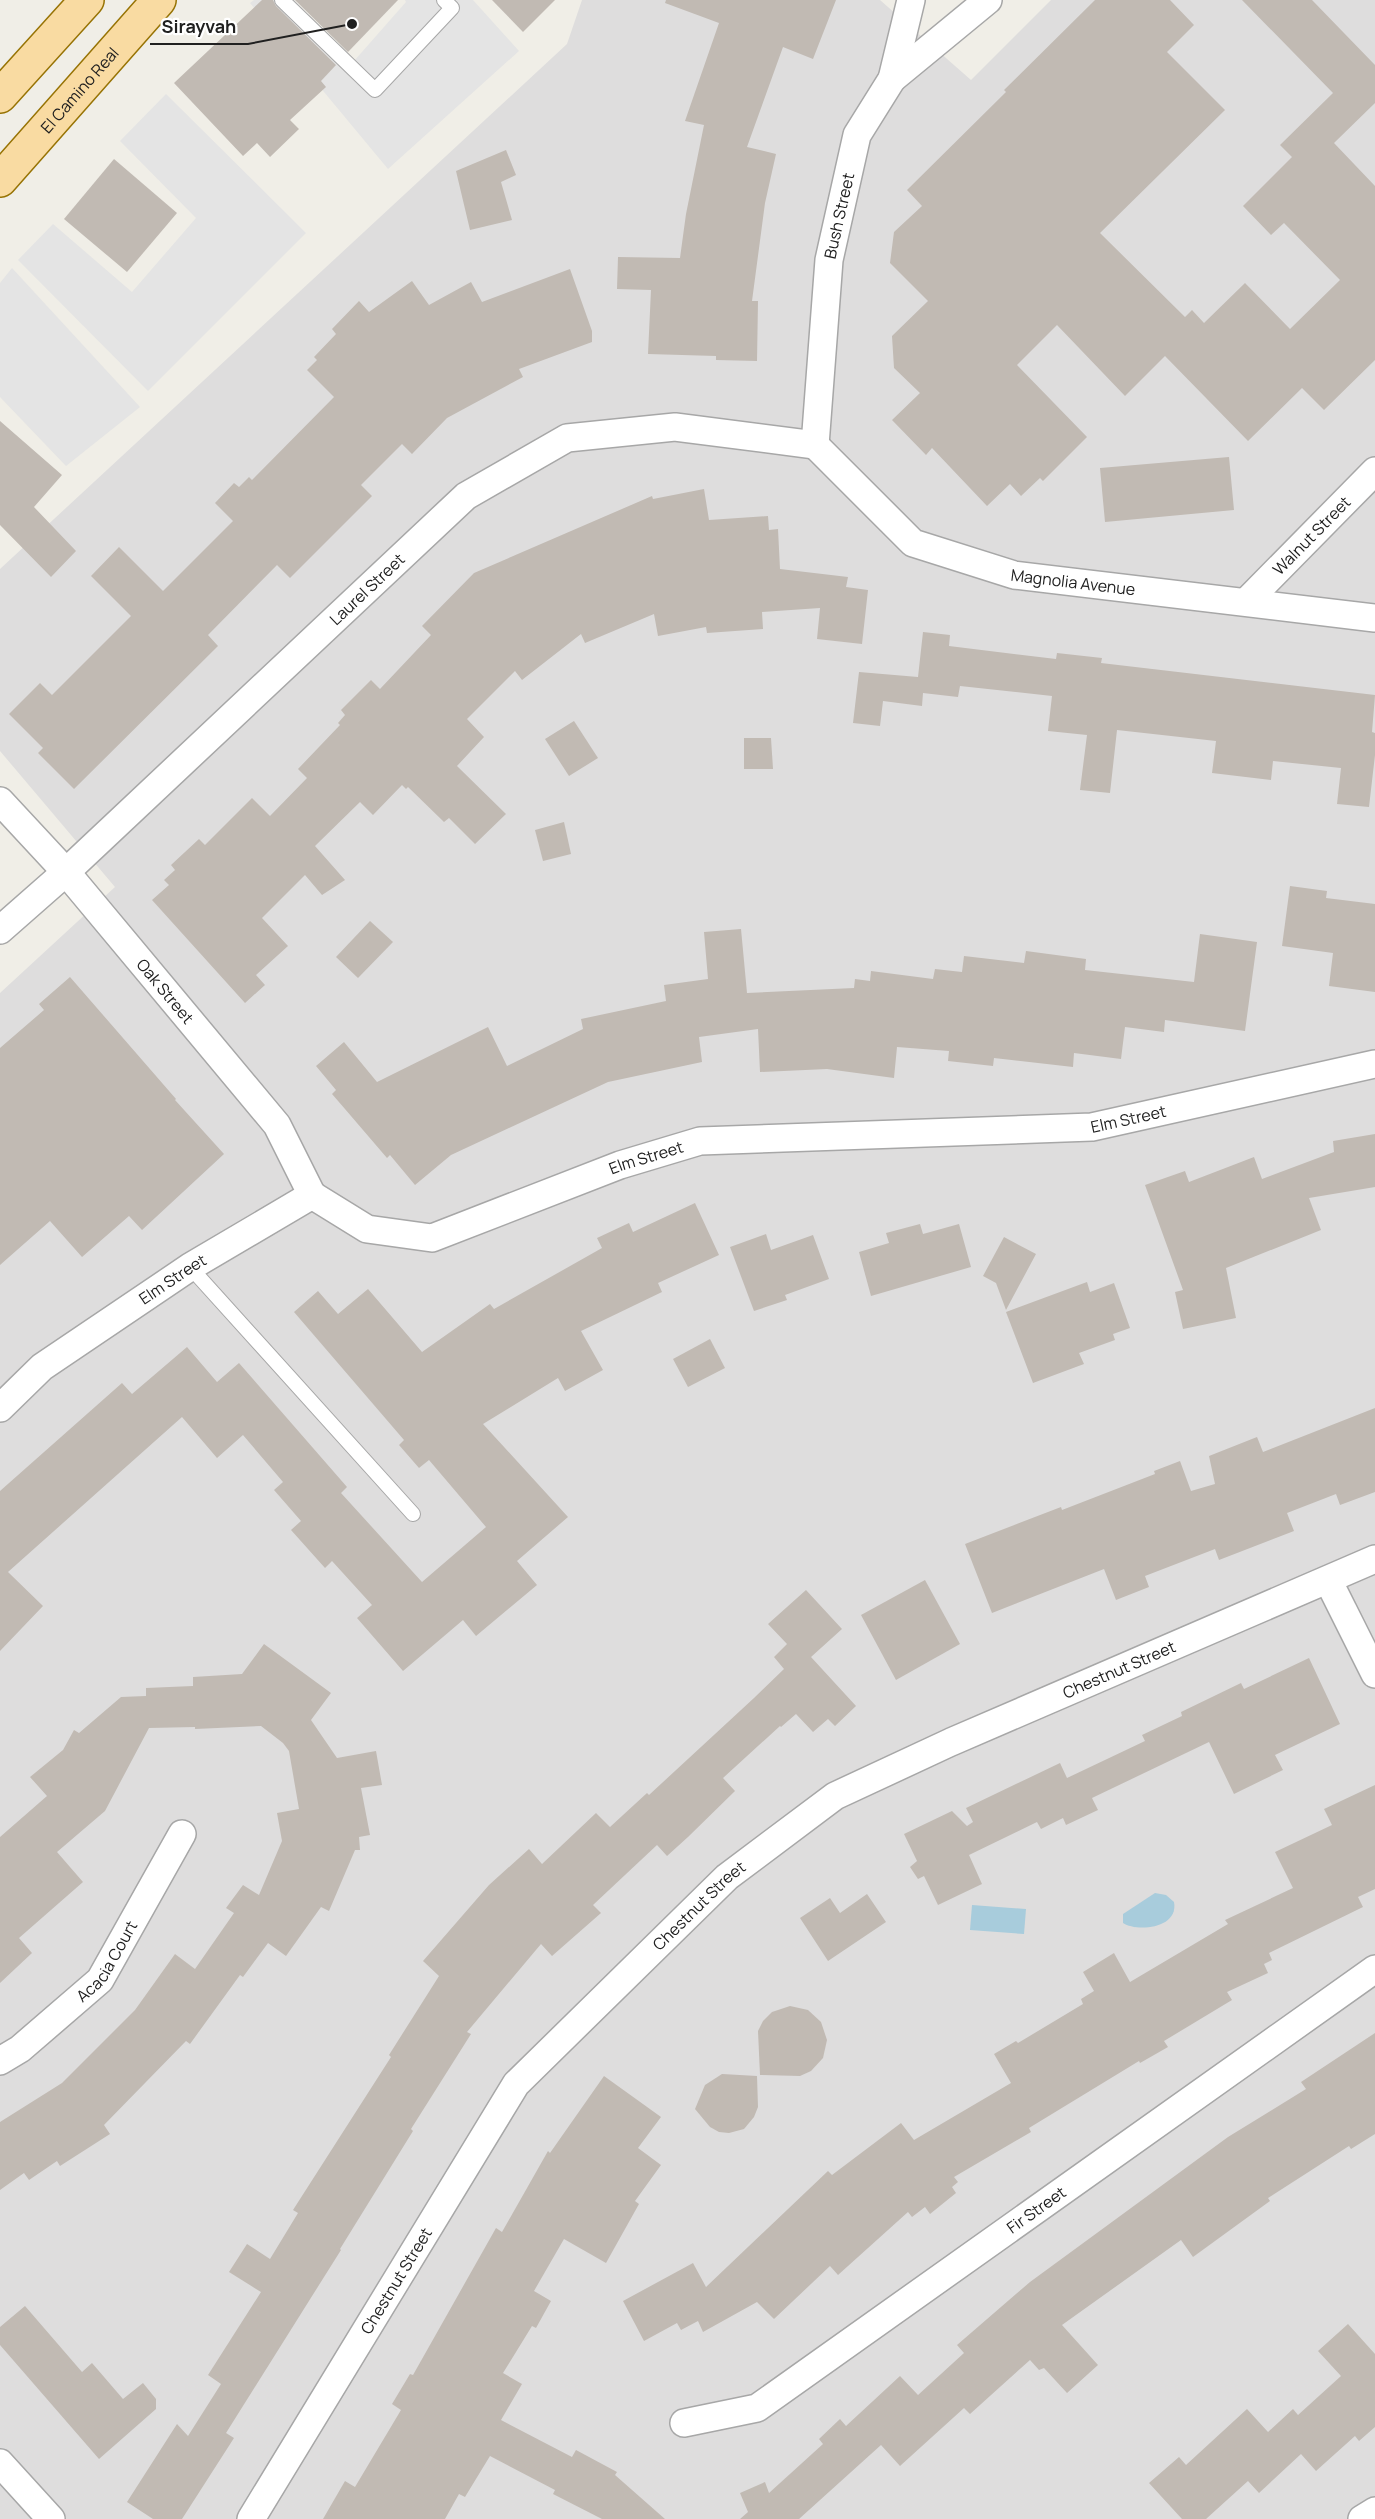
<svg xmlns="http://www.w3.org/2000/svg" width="1375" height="2519" font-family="Manrope,sans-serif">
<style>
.residential{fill:#dedddd}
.parking{fill:#e4e4e4}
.water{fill:#a8ccdc}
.building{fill:#c1bab3}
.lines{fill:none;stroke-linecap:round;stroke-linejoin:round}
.lane-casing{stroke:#a7a7a7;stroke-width:16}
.street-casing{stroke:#a7a7a7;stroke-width:30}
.primary-casing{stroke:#977304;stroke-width:36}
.lane{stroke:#fff;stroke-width:14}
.street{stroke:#fff;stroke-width:27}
.primary{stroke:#f9dba2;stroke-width:33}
.labels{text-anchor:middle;stroke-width:4.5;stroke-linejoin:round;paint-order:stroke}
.street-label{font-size:16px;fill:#202020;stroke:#fff}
.leader{fill:none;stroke:#202020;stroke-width:2}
.callout-dot{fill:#202020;stroke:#fff;stroke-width:2}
.callout-label{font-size:18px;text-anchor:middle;font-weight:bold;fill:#202020;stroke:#fff;stroke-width:4.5;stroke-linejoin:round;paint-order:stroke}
</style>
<rect width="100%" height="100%" fill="#f0eee7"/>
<!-- residential -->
<path class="residential" d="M582 0H880L971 80 1051 0H1375V2519H0V993L115 887 0 751V569L567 44Z"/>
<!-- parking -->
<g class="parking">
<path d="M254 0H294L354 61 406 2 405 0H473L519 51 388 169 250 3Z"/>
<path d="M166 94 306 233 148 391 18 260 53 224 132 292 196 218 120 141Z"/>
<path d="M12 268 140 407 66 466 0 397V283Z"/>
</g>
<!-- water -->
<g class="water">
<path d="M1155 1893 1166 1895 1174 1902C1179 1929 1136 1932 1123 1923V1914Z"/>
<path d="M972 1905 1026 1909 1024 1934 970 1930Z"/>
</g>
<!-- building -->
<g class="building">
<path d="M262 0H273L276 6 336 65 321 81 326 87 290 120 299 129 270 157 257 143 243 156 174 83Z"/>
<path d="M295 0H398L348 52Z"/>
<path d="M492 0H555L523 32Z"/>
<path d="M666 0H836L813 59 783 47 747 147 776 154 765 203 752 301H758L757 361 716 360V356L648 354 651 290 617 289 618 257 680 258 686 214 704 125 685 121 719 23 665 3Z"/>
<path d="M1095 0H1170L1194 25 1167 52 1225 110 1100 233 1185 317 1192 310 1204 323 1245 283 1290 329 1340 280 1284 223 1271 235 1243 206 1292 157 1280 145 1333 93 1242 0H1312L1375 65V103L1334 143 1375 186V360L1324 410 1302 388 1248 441 1165 356 1125 396 1057 325 1017 365 1087 437 1043 481 1040 478 1021 496 1010 484 987 506 932 448 926 455 892 420 920 393 894 368 892 336 928 301 890 263 894 232 922 206 907 190 1006 92 1004 90Z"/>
<path d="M506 150 516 175 501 182 512 220 470 230 456 171Z"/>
<path d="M114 159 177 213 127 272 64 219Z"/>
<path d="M570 269 592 331V342L519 369 523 377 447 418 412 454 402 444 361 485 372 496 290 578 277 565 208 635 218 646 74 789 38 753 43 748 9 714 40 683 52 695 131 616 91 576 119 547 163 591 233 521 215 503 234 483 239 487 249 477 252 480 334 397 307 370 317 360 314 357 336 334 332 329 359 301 369 312 412 281 429 305 471 282 482 302Z"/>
<path d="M0 421 62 475 34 507 76 551 51 577 0 525Z"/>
<path d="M1229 457 1234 510 1105 522 1100 468Z"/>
<path d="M704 489 709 520 768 516 769 530 778 529 780 569 848 577 846 587 868 590 862 644 817 639 820 608 762 612 763 629 707 633 706 627 658 636 654 614 585 643 581 634 522 680 515 671 467 719 484 737 457 766 506 814 475 844 449 818 444 822 408 787 406 789 402 785 373 815 360 802 315 846 345 880 322 895 305 875 262 918 288 946 256 975 265 985 245 1003 152 900 169 885 164 880 175 870 171 865 199 839 205 845 252 798 270 816 307 778 298 769 340 725 338 723 345 715 341 710 371 680 380 689 431 635 422 626 474 573 652 496 653 499Z"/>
<path d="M923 632 950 635 949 646 1056 659 1057 653 1102 658 1101 663 1375 695 1372 732 1375 733V755L1369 807 1337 804 1341 768 1273 761 1271 780 1212 773 1216 741 1117 730 1110 793 1080 790 1087 735 1048 731 1052 696 960 686 958 697 923 693 922 706 883 701 880 726 853 723 859 672 918 677Z"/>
<path d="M574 721 598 758 569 776 545 739Z"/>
<path d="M744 738H771L773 769H744Z"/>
<path d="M564 822 571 854 543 861 535 830Z"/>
<path d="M1290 886 1327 891 1326 898 1375 904V992L1329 986 1333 953 1282 946Z"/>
<path d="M370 921 393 942 358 978 336 957Z"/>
<path d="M741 929 747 993 854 988 855 979 870 981 871 971 933 979 935 969 962 972 964 956 1024 963 1026 951 1086 959 1085 970 1194 982 1200 934 1257 942 1245 1031 1165 1020 1164 1032 1125 1027 1121 1059 1074 1053 1073 1067 994 1058 993 1066 948 1061 949 1051 897 1047 894 1078 827 1069 760 1072 758 1029 699 1037 702 1062 608 1082 451 1155 415 1185 390 1155 387 1158 345 1109 332 1094 336 1090 316 1066 344 1042 377 1082 488 1027 507 1066 583 1029 581 1019 666 1001 664 985 708 979 704 932Z"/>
<path d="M70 977 176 1099 175 1100 224 1154 142 1230 129 1216 82 1257 50 1221 0 1265V1048L44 1010 39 1004Z"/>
<path d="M1375 1134V1187L1309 1198 1321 1230 1226 1268 1236 1318 1183 1329 1175 1292 1183 1290 1145 1185 1185 1171 1189 1182 1254 1157 1262 1179 1334 1152 1333 1141Z"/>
<path d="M695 1203 719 1255 658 1283 662 1292 581 1331 603 1370 565 1391 558 1378 483 1424 568 1517 517 1561 537 1585 476 1636 463 1620 403 1671 357 1618 372 1605 332 1561 325 1568 291 1530 301 1521 274 1490 283 1482 243 1435 217 1458 182 1417 8 1572 43 1606 0 1651V1491L122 1383 132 1394 187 1347 217 1382 239 1363 347 1487 341 1493 422 1582 486 1527 429 1460 419 1468 399 1445 404 1440 294 1312 318 1291 338 1314 368 1289 422 1352 490 1304 494 1309 602 1248 597 1238 629 1223 633 1232Z"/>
<path d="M920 1224 923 1234 959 1224 971 1267 871 1296 859 1252 889 1243 886 1233Z"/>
<path d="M766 1234 771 1250 813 1235 829 1279 785 1295 787 1300 754 1311 730 1247Z"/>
<path d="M1004 1237 1036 1254 1006 1310 996 1283 983 1276Z"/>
<path d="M1087 1282 1090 1292 1114 1283 1130 1328 1113 1334 1115 1340 1079 1353 1084 1364 1033 1383 1006 1312Z"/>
<path d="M710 1339 725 1368 688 1387 673 1359Z"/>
<path d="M1375 1408V1492L1340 1505 1336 1494 1287 1513 1294 1531 1219 1560 1215 1549 1145 1576 1149 1587 1116 1600 1104 1569 992 1613 965 1544 1061 1507 1062 1510 1155 1474 1154 1471 1180 1461 1191 1491 1215 1484 1209 1456 1257 1437 1263 1452Z"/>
<path d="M925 1580 960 1644 896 1680 861 1615Z"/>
<path d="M806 1590 842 1629 811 1657 856 1706 835 1726 828 1719 813 1732 796 1714 781 1727 780 1726 723 1778 735 1791 688 1837 667 1856 657 1845 593 1905 601 1913 552 1956 541 1944 467 2032 471 2034 411 2129 413 2131 340 2249 341 2250 226 2433 234 2438 182 2519H153L127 2502 177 2424 188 2436 221 2384 208 2375 261 2292 229 2272 247 2244 270 2259 298 2213 293 2210 391 2057 389 2055 439 1976 423 1961 489 1885 529 1849 542 1864 596 1813 610 1827 647 1793 649 1795 754 1698 784 1669 774 1657 787 1644 768 1624Z"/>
<path d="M264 1644 331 1693 311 1720 337 1758 376 1751 382 1785 361 1788 370 1835 359 1837 360 1850H355L329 1911 321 1907 286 1956 268 1943 243 1977 240 1975 190 2044 186 2041 104 2125 110 2134 60 2166 57 2161 29 2180 24 2173 0 2190V2122L62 2083 135 2010 175 1954 195 1969 234 1913 226 1908 243 1885 259 1895 282 1841 277 1813 299 1809 289 1751 283 1743 261 1726 195 1729V1727L149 1728 105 1811 57 1852 83 1882 19 1938 32 1953 0 1983V1837L47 1796 30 1777 63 1750 74 1730 79 1733 121 1697 146 1696V1688L193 1686V1677L242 1674Z"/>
<path d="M1309 1658 1340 1724 1275 1755 1283 1770 1234 1794 1209 1742 1092 1798 1098 1810 1066 1825 1063 1818 1041 1829 1037 1822 969 1855 982 1884 938 1905 924 1876 918 1879 910 1867 917 1861 904 1834 952 1811 967 1826 973 1822 966 1808 1060 1763 1067 1778 1145 1741 1142 1735 1182 1716 1181 1712 1241 1683 1244 1689Z"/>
<path d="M1375 1785V1889L1358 1897 1363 1907 1269 1953 1272 1960 1264 1964 1268 1973 1227 1992 1232 2000 1164 2041 1168 2047 1140 2063 1139 2061 1029 2128 1031 2132 954 2177 958 2182 952 2187 956 2193 930 2214 925 2207 912 2217 908 2212 838 2275 830 2266 774 2319 757 2302 703 2332 698 2321 681 2330 677 2323 644 2341 623 2301 693 2263 706 2287 828 2171 832 2175 901 2123 914 2140 1011 2083 994 2054 1016 2041 1018 2043 1083 2004 1081 1999 1094 1991 1083 1972 1114 1953 1130 1982 1228 1924 1225 1920 1293 1888 1275 1852 1332 1825 1324 1809Z"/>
<path d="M867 1894 886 1922 828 1961 800 1918 830 1898 840 1913Z"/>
<path d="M790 2006 808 2010 821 2022 827 2040 823 2058 811 2071 800 2076 760 2075 758 2031 763 2021 772 2012Z"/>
<path d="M1375 2033V2134L1351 2149 1349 2146 1268 2198 1270 2201 1193 2257 1181 2240 1062 2325 1098 2365 1067 2393 1044 2368 1039 2370 1030 2360 970 2414 964 2408 900 2466 881 2445 799 2519H740L748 2512 740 2493 765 2482 769 2493 823 2444 819 2439 840 2419 846 2426 900 2376 918 2395 964 2353 957 2345 1030 2282 1228 2137 1306 2089 1301 2082Z"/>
<path d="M722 2074 757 2076 758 2107 754 2117 744 2129 729 2133 719 2132 710 2127 695 2109 705 2085Z"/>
<path d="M604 2076 661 2117 638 2148 661 2165 635 2201 639 2204 606 2263 564 2239 534 2291 551 2301 536 2328 532 2326 503 2373 522 2384 501 2420 572 2457 576 2450 617 2472 615 2475 665 2519H602L553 2494 555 2490 490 2456 465 2497 459 2494 445 2519H323L345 2481 355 2487 401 2410 392 2404 410 2374 413 2375 496 2228 502 2232 548 2151 550 2153Z"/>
<path d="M25 2306 82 2372 92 2363 123 2399 143 2383 156 2399V2409L99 2459 0 2345V2327Z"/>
<path d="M1348 2324 1375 2354V2427L1359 2441 1355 2436 1316 2471 1301 2454 1259 2493 1248 2481 1206 2519H1182L1149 2483 1179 2457 1186 2465 1247 2409 1268 2432 1293 2409 1298 2415 1341 2376 1318 2351Z"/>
</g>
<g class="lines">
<defs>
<g id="lane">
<path d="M282 0 375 90 452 8 444 0"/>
<path d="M190 1267 413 1514"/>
</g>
<g id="street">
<path d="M892 79 988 0"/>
<path id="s1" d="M815 445 913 543 1014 575 1375 618"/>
<path id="s2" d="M815 445 829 260 857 135 892 79 911 0"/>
<path id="s3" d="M1247 601 1375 471"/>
<path id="s4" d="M0 801 66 872 277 1125 312 1195"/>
<path id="s5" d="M0 930 66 872 466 496 567 438 675 427 815 445"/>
<path id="s6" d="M0 1408 42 1367 190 1267 312 1195 367 1229 432 1238 620 1165 700 1141 1092 1127 1375 1064"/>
<path d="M1328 1580 1375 1674"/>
<path id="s7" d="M0 2061 20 2049 100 1980 182 1834"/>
<path id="s8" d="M684 2423 757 2408 1375 1969"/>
<path d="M0 2463 51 2519"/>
<path id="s9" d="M251 2519 516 2084 727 1877 835 1796 951 1742 1375 1559"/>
<path d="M1362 2519 1375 2511"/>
</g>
<g id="primary">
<path d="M0 96 87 0"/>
<path id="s10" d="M0 180 159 0"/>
</g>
</defs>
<!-- lane casing -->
<use href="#lane" class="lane-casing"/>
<!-- street casing -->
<use href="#street" class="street-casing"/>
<!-- primary casing -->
<use href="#primary" class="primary-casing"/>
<!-- lane -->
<use href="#lane" class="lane"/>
<!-- street -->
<use href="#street" class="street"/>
<!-- primary -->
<use href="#primary" class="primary"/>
</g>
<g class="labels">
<!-- street labels -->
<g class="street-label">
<text dy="6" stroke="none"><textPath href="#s10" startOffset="120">El Camino Real</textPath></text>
<text dy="6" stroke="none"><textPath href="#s2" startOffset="231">Bush Street</textPath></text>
<text dy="6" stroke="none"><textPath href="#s3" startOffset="92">Walnut Street</textPath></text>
<text dy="6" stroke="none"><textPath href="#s1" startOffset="304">Magnolia Avenue</textPath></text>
<text dy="6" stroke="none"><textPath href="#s5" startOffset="501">Laurel Street</textPath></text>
<text dy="6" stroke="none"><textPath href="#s4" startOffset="252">Oak Street</textPath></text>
<text dy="6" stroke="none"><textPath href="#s6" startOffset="1224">Elm Street</textPath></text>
<text dy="6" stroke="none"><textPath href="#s6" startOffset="738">Elm Street</textPath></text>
<text dy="6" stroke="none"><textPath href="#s6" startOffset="216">Elm Street</textPath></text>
<text dy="6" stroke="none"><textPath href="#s9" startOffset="1251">Chestnut Street</textPath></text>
<text dy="6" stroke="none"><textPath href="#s9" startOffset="765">Chestnut Street</textPath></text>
<text dy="6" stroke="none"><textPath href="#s7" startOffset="148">Acacia Court</textPath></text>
<text dy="6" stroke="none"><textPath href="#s8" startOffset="417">Fir Street</textPath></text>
<text dy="6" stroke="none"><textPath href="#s9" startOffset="279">Chestnut Street</textPath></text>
</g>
</g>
<!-- callouts -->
<path class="leader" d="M352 24L248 44H150"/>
<circle class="callout-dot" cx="352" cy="24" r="6"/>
<g class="callout-label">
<text x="199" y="33">Sirayvah</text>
</g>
</svg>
